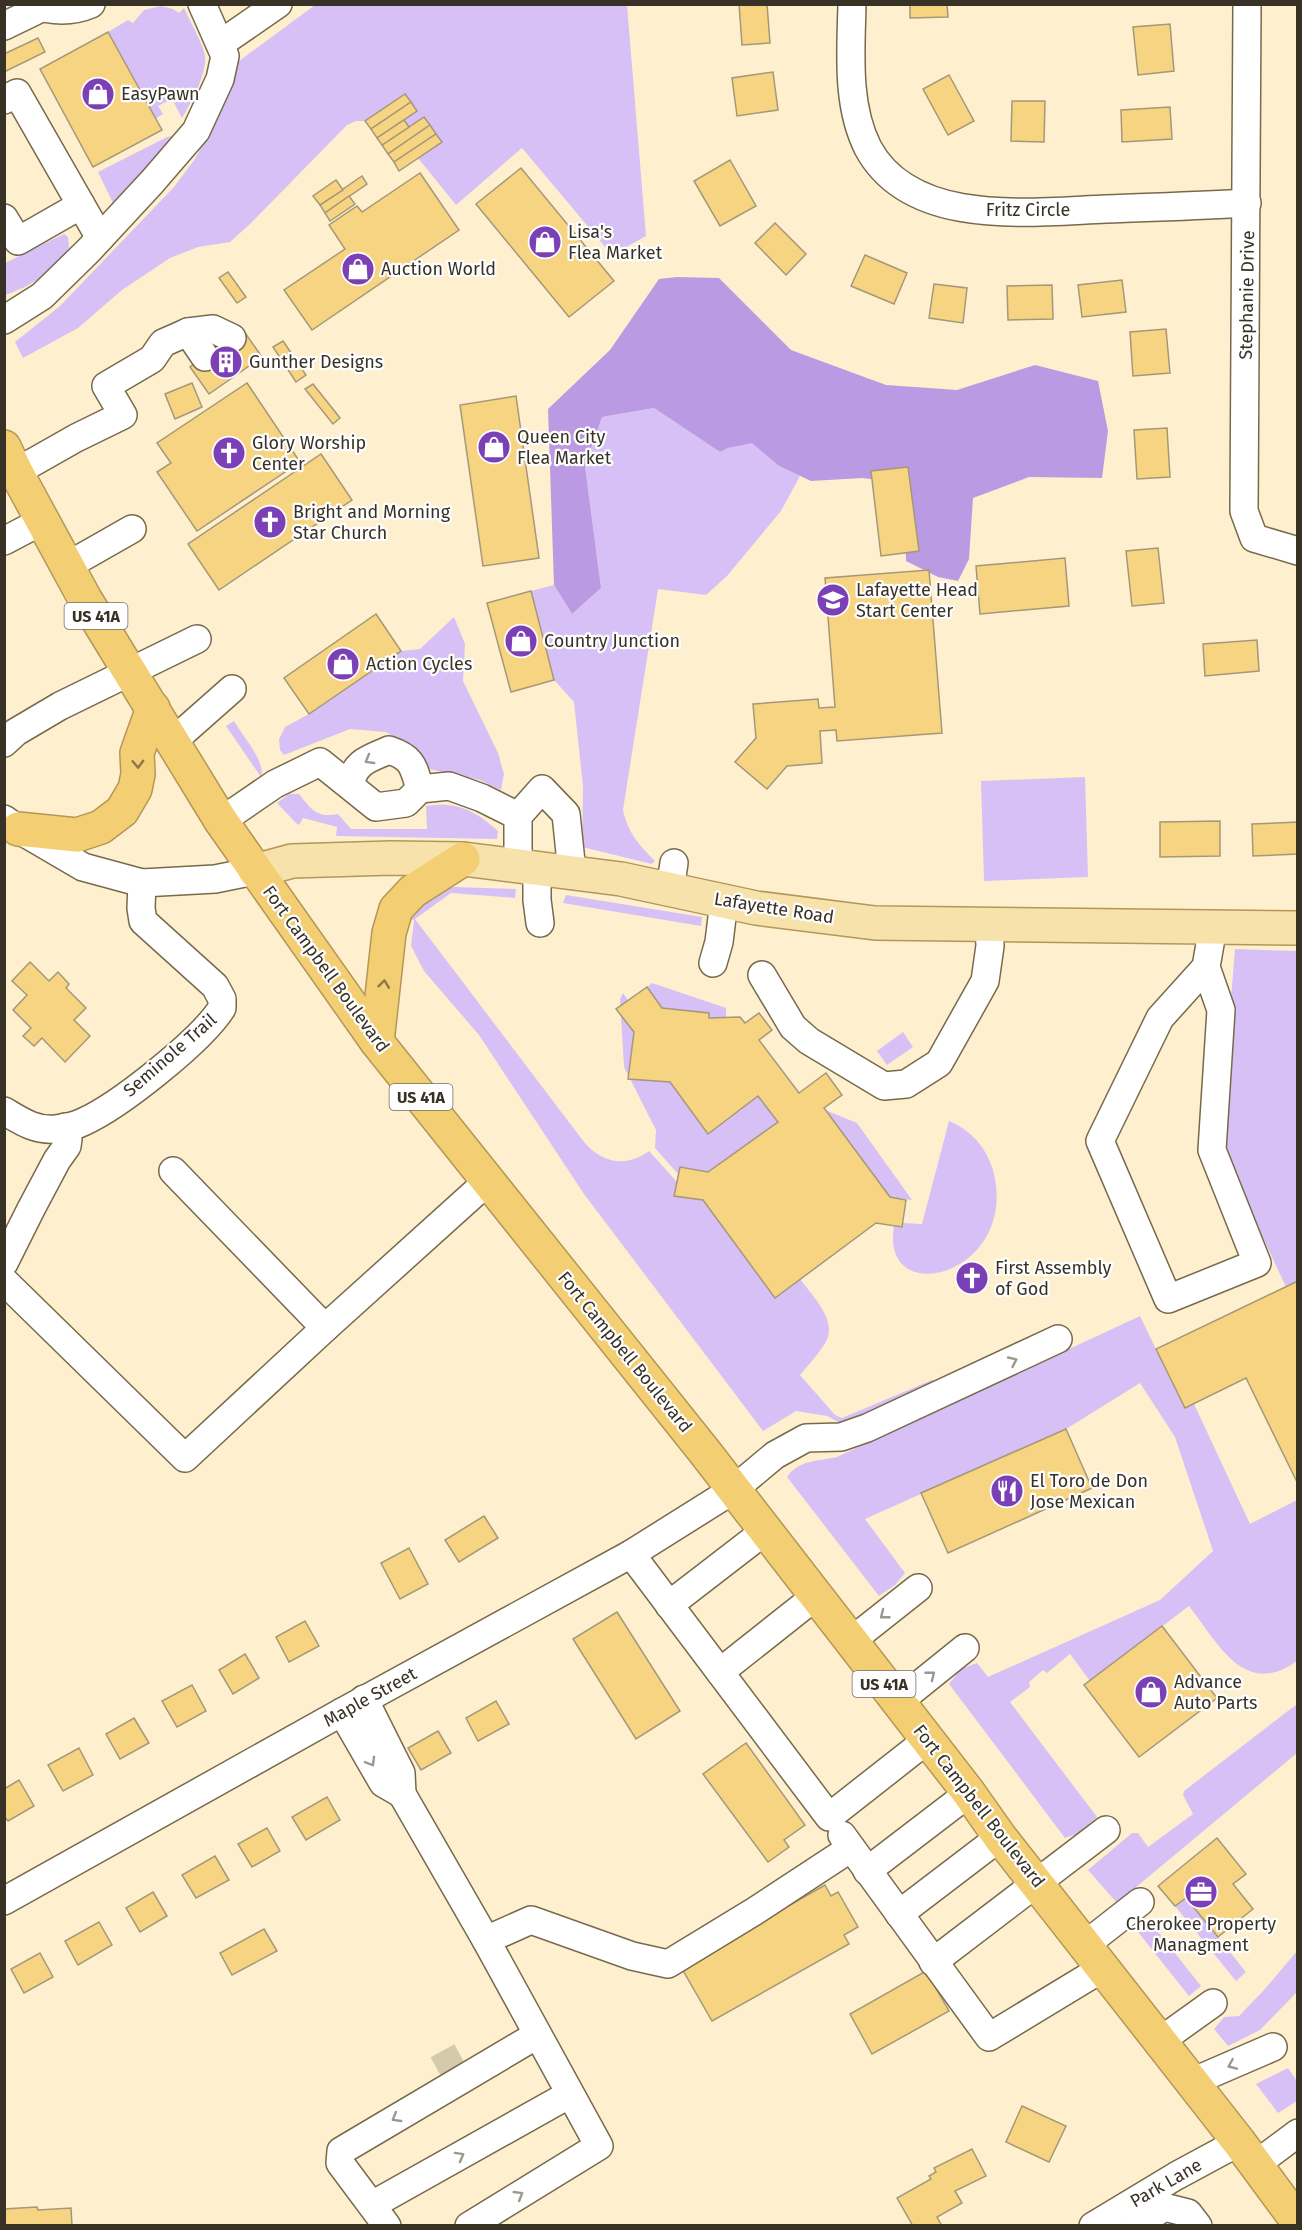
<svg xmlns="http://www.w3.org/2000/svg" width="1302" height="2230" font-family="'Fira Sans',sans-serif">
<style>
.green{fill:#d7c0f6}
.forest{fill:#ba9ae3}
.building{fill:#f7d482;stroke:#a59878;stroke-width:1.5}
.lines{fill:none;stroke-linecap:round;stroke-linejoin:round}
.minor-tunnel{stroke:#d6caac;stroke-width:27;stroke-dasharray:27 14;stroke-linecap:butt}
.minor-casing{stroke:#776a4c;stroke-width:30}
.major-casing{stroke:#b29758;stroke-width:36}
.highway-casing{stroke:#b29758;stroke-width:36}
.minor{stroke:#fff;stroke-width:27}
.major{stroke:#f8e2ab;stroke-width:33}
.highway{stroke:#f4ce73;stroke-width:33}
.oneway{stroke:#9b9892}
.oneway2{stroke:#8c7848}
.labels{text-anchor:middle;stroke-width:4.5;stroke-linejoin:round;paint-order:stroke}
.shield{fill:#fefefe;stroke:#736f66;stroke-width:1.5}
.shield-label{font-size:16px;font-weight:bold;fill:#373225}
.poi-label{font-size:18px;fill:#373225;stroke:#fefefe;text-anchor:start}
.street-label{font-size:18px;fill:#373225;stroke:#fefefe}
</style>
<rect width="100%" height="100%" fill="#fef0ce"/>
<!-- green -->
<g class="green">
<path d="M315 5H627L646 236 612 255 522 148 456 205 418 158 441 142 424 117 409 127 404 120 416 111 405 94 365 121H356L347 125 250 224 230 242 198 247 170 258 122 290 78 328 23 358 15 342 60 306 174 187 195 159 209 133 225 99 239 61Z"/>
<path d="M161 6 173 9 179 13 184 8C189 19 204 46 205 56 207 74 191 103 182 118L172 99 158 106 163 114 155 119 108 32 128 20 133 23 144 10Z"/>
<path d="M173 136C155 161 135 182 113 203L98 172 167 137Z"/>
<path d="M64 234 68 237 69 248C51 273 34 285 5 295V263Z"/>
<path d="M654 408 720 452 728 448 752 442 779 466 800 476 781 511 727 576 706 595 658 589 623 810C628 833 639 845 655 861L652 864 582 847 583 787 574 702 554 680 531 591 554 585 572 614 601 588 585 466 602 417Z"/>
<path d="M454 617 465 644 463 681 498 753 504 774 501 790 480 780 429 769 414 748 386 732 350 729 284 755 280 750 279 739 285 727 309 714 401 651 420 649Z"/>
<path d="M234 721C242 735 266 762 261 777L226 726Z"/>
<path d="M1085 777 1088 877 984 881 981 781Z"/>
<path d="M289 794H299C312 810 316 818 338 814L351 829H427L426 806C457 801 476 811 498 831L497 839 336 836 337 827 303 818 299 825 296 823 277 803Z"/>
<path d="M454 887 516 889 515 898 451 893 415 919 584 1142C602 1163 626 1168 649 1151L677 1182 674 1196 703 1200 775 1298 800 1279C813 1297 840 1322 824 1345 817 1356 808 1365 800 1375L835 1415 842 1418 932 1380H937L931 1387 842 1424 827 1416 796 1411 763 1431 584 1194 479 1035 424 971 411 946 414 920 405 918 436 889Z"/>
<path d="M566 895 702 917 701 926 563 903Z"/>
<path d="M1235 949 1297 951V1281L1286 1287 1219 1144Z"/>
<path d="M652 983 726 1008V1017L709 1018V1013L662 1008 647 987Z"/>
<path d="M623 993 628 1000 623 1008 634 1032 630 1077 670 1082 708 1134 758 1096 778 1122 708 1172 680 1167 678 1174 655 1148 656 1130 624 1067 620 999Z"/>
<path d="M903 1032 913 1047 887 1065 877 1051Z"/>
<path d="M825 1110 857 1123 912 1200 890 1197Z"/>
<path d="M949 1121C971 1130 986 1147 993 1170 1021 1275 879 1312 894 1226L902 1227 903 1223 922 1224Z"/>
<path d="M1140 1316 1184 1407 1194 1404 1250 1524 1297 1500V1661C1244 1699 1218 1643 1189 1606L1090 1681 1070 1654 1047 1673 1043 1670 1029 1682 1030 1687 1010 1702 1097 1817 1077 1834 1065 1838 949 1684 961 1669 977 1663 988 1677 1160 1600 1213 1551 1175 1437 1140 1383 1066 1429 865 1519 905 1573 895 1585 879 1596 787 1477C798 1460 819 1461 837 1457Z"/>
<path d="M1297 1704V1753L1117 1903 1088 1870 1132 1833H1138L1148 1847 1193 1814 1183 1795 1184 1791Z"/>
<path d="M1186 1898 1246 1972 1236 1981 1175 1906Z"/>
<path d="M1151 1923 1201 1986 1189 1996 1138 1932Z"/>
<path d="M1297 1951V1992L1260 2030 1228 2046 1214 2029 1224 2017 1239 2016 1264 1990Z"/>
<path d="M1288 2068 1297 2081V2101L1278 2113 1256 2084Z"/>
</g>
<!-- forest -->
<path class="forest" d="M677 277 719 278 791 350 886 385 957 390 1035 365 1098 381 1108 431 1102 478 1029 477 973 498 969 559 958 581 938 577 906 561 905 519 888 481 862 478 811 481 779 466 752 443 728 448 720 452 654 408 602 417 585 466 601 588 572 614 554 585 548 409 610 350 659 279Z"/>
<!-- building -->
<g class="building">
<path d="M739 4H767L770 43 742 45Z"/>
<path d="M910 4H947L948 17 910 18Z"/>
<path d="M1170 24 1174 71 1138 75 1133 27Z"/>
<path d="M108 32 162 130 93 167 40 69Z"/>
<path d="M38 38 45 52 4 72V54Z"/>
<path d="M773 72 778 110 737 116 732 78Z"/>
<path d="M949 75 974 121 948 135 923 89Z"/>
<path d="M405 94 411 102 371 129 365 121Z"/>
<path d="M1012 101H1045L1044 142 1011 141Z"/>
<path d="M411 102 417 111 377 138 371 129Z"/>
<path d="M1170 107 1172 139 1122 142 1121 110Z"/>
<path d="M424 117 430 125 388 154 382 145Z"/>
<path d="M404 120 409 127 382 145 377 138Z"/>
<path d="M430 125 436 134 394 162 388 154Z"/>
<path d="M436 134 442 142 399 171 394 162Z"/>
<path d="M730 160 756 206 720 226 694 181Z"/>
<path d="M521 168 614 281 569 317 476 204Z"/>
<path d="M420 173 459 230 312 330 284 290 345 249 329 225 357 206 362 212Z"/>
<path d="M362 176 367 184 325 213 320 205Z"/>
<path d="M336 180 343 190 320 205 313 196Z"/>
<path d="M349 196 355 204 330 221 325 213Z"/>
<path d="M775 223 806 254 786 275 755 243Z"/>
<path d="M865 255 907 273 894 304 851 286Z"/>
<path d="M228 272 246 297 237 303 219 278Z"/>
<path d="M1122 280 1126 312 1082 317 1078 285Z"/>
<path d="M934 284 967 288 963 323 929 318Z"/>
<path d="M1052 285 1053 319 1008 320 1007 286Z"/>
<path d="M1166 329 1170 373 1133 376 1130 332Z"/>
<path d="M243 330 262 357 209 394 190 367Z"/>
<path d="M283 341 306 375 296 382 273 347Z"/>
<path d="M192 383 202 407 175 419 165 394Z"/>
<path d="M247 383 300 462 197 531 157 472 171 463 157 443Z"/>
<path d="M313 384 340 418 333 424 305 389Z"/>
<path d="M516 396 539 558 483 566 460 405Z"/>
<path d="M1167 428 1170 477 1137 479 1134 430Z"/>
<path d="M321 454 352 500 219 590 188 544Z"/>
<path d="M908 467 919 551 881 556 871 471Z"/>
<path d="M1158 548 1164 603 1132 606 1126 551Z"/>
<path d="M1065 558 1069 606 980 614 976 566Z"/>
<path d="M929 570 942 733 837 741 836 730 820 731 822 763 787 766 767 789 735 762 756 738 753 704 818 699 819 708 835 707 825 578Z"/>
<path d="M531 591 554 680 511 692 487 603Z"/>
<path d="M376 614 401 651 309 714 284 678Z"/>
<path d="M1257 640 1259 671 1205 676 1203 644Z"/>
<path d="M1220 821V856L1160 857V822Z"/>
<path d="M1298 822V854L1253 856 1252 824Z"/>
<path d="M30 962 49 981 58 972 69 984 66 988 86 1008 74 1020 90 1036 65 1062 42 1038 34 1046 23 1036 31 1028 13 1010 27 995 12 981Z"/>
<path d="M647 987 662 1008 709 1013V1018L740 1017 745 1023 759 1013 772 1030 759 1040 799 1093 826 1073 842 1095 824 1108 890 1197 906 1200 902 1227 876 1223 775 1298 703 1200 674 1196 680 1167 708 1172 778 1122 758 1096 708 1134 670 1082 628 1079 634 1032 616 1009Z"/>
<path d="M1298 1281V1484L1246 1378 1185 1408 1156 1349Z"/>
<path d="M1066 1429 1092 1488 948 1553 921 1493Z"/>
<path d="M484 1516 498 1538 459 1562 445 1540Z"/>
<path d="M409 1548 428 1584 400 1599 381 1563Z"/>
<path d="M617 1612 680 1711 636 1739 573 1639Z"/>
<path d="M305 1621 319 1646 289 1662 276 1637Z"/>
<path d="M1162 1626 1217 1698 1139 1757 1084 1685Z"/>
<path d="M245 1654 259 1678 233 1694 219 1670Z"/>
<path d="M192 1685 206 1711 177 1727 162 1701Z"/>
<path d="M496 1701 509 1724 478 1741 466 1718Z"/>
<path d="M134 1718 149 1743 120 1759 106 1734Z"/>
<path d="M438 1731 451 1753 421 1770 408 1748Z"/>
<path d="M746 1743 805 1825 784 1840 789 1847 768 1862 703 1774Z"/>
<path d="M79 1748 93 1775 63 1791 48 1765Z"/>
<path d="M19 1780 34 1806 8 1821 4 1816V1789Z"/>
<path d="M327 1797 340 1820 306 1840 292 1817Z"/>
<path d="M267 1828 280 1851 252 1867 238 1844Z"/>
<path d="M1217 1838 1246 1874 1233 1884 1253 1909 1218 1937 1186 1898 1175 1906 1158 1886Z"/>
<path d="M215 1856 229 1880 196 1898 182 1875Z"/>
<path d="M825 1885 831 1896 838 1892 858 1927 844 1935 849 1944 712 2021 681 1967Z"/>
<path d="M153 1892 167 1916 140 1932 126 1908Z"/>
<path d="M99 1922 112 1945 78 1965 65 1941Z"/>
<path d="M264 1929 277 1951 232 1975 220 1953Z"/>
<path d="M40 1953 53 1977 24 1993 11 1969Z"/>
<path d="M926 1971 949 2011 872 2054 850 2014Z"/>
<path d="M1022 2106 1066 2126 1049 2162 1006 2142Z"/>
<path d="M972 2149 986 2176 955 2191 962 2203 937 2217 942 2226H913L897 2198 931 2179 929 2176 936 2172 934 2168Z"/>
<path d="M37 2207 38 2210 71 2208 72 2226H4V2209Z"/>
</g>
<g class="lines">
<!-- minor-tunnel -->
<path class="minor-tunnel" d="M437 2069 461 2056"/>
<defs>
<g id="minor">
<path d="M30 4C50 11 70 13 91 4"/>
<path d="M852 4C851 51 846 105 868 148 911 228 1031 212 1106 209 1153 207 1200 206 1247 203"/>
<path d="M1247 4 1244 511 1254 538 1298 551"/>
<path d="M4 26 41 8"/>
<path d="M220 44 278 4"/>
<path d="M4 100 17 93 100 238"/>
<path d="M4 218 18 241 81 205"/>
<path d="M4 320 42 296 89 250 152 182 196 131 220 79 225 56 202 4"/>
<path d="M188 332 213 329 232 338"/>
<path d="M16 472 76 438 123 415 106 386 152 359 163 343 188 332 205 357"/>
<path d="M4 541 42 521"/>
<path d="M67 566 132 529"/>
<path d="M172 742 232 689"/>
<path d="M4 743 16 732 60 706 197 639"/>
<path d="M350 785C355 761 369 759 389 750 413 758 413 766 420 789"/>
<path d="M4 819 18 829 83 867 142 883 215 879 255 871"/>
<path d="M221 821 275 784 320 762 376 807 406 803 420 789 449 786 482 798 518 816"/>
<path d="M518 865V816L542 789 566 814 572 872"/>
<path d="M537 868V900L540 923"/>
<path d="M670 889 674 863"/>
<path d="M713 963 719 942 724 901"/>
<path d="M1206 967 1221 1010 1212 1150 1257 1263 1168 1299 1100 1141 1160 1018 1206 967 1213 927"/>
<path d="M762 975 793 1027 809 1041 884 1086 906 1084 939 1063 985 981 990 946 989 925"/>
<path d="M4 1111C21 1121 35 1131 56 1129 64 1128 75 1126 83 1122 119 1106 201 1041 222 1008V999L215 986 143 921 141 908 142 883"/>
<path d="M173 1171 325 1328"/>
<path d="M4 1263 31 1209 57 1160 67 1146 68 1139 65 1127"/>
<path d="M4 1281 185 1458 325 1328 488 1181"/>
<path d="M631 1554 829 1817 927 1740"/>
<path d="M669 1605 765 1531"/>
<path d="M851 1641 918 1588"/>
<path d="M720 1672 816 1596"/>
<path d="M898 1702 965 1648"/>
<path d="M342 1712 383 1783 402 1794 401 1773 364 1699"/>
<path d="M402 1794 486 1940 599 2146 469 2226"/>
<path d="M842 1835 989 2037 1103 1968"/>
<path d="M867 1871 969 1793"/>
<path d="M4 1901 342 1712 631 1554 733 1490 775 1455 806 1438 841 1437 867 1428 1058 1339"/>
<path d="M899 1914 1000 1837"/>
<path d="M486 1940 531 1920 632 1956 668 1964 755 1911 851 1848"/>
<path d="M1085 1945 1140 1902"/>
<path d="M933 1962 1106 1830"/>
<path d="M1160 2041 1213 2003"/>
<path d="M1192 2082 1273 2047"/>
<path d="M1255 2165 1298 2133"/>
<path d="M372 2205 570 2094"/>
<path d="M387 2226 340 2163 341 2151 537 2035"/>
<path d="M1093 2226 1176 2176 1239 2142"/>
<path d="M1136 2226 1164 2207 1188 2213 1198 2226"/>
</g>
<path id="major" d="M255 871 292 861 391 858 463 859 621 879 756 908 875 923 1298 928"/>
<g id="highway">
<path d="M4 447 16 472 85 599 221 821 377 1042 704 1451 969 1793 1000 1837 1239 2142 1298 2222"/>
<path d="M18 829 77 835 101 827 122 811 135 789 138 774 137 753 153 708"/>
<path d="M377 1042 389 933 396 909 413 891 463 859"/>
</g>
</defs>
<!-- minor casing -->
<use href="#minor" class="minor-casing"/>
<!-- major casing -->
<use href="#major" class="major-casing"/>
<!-- highway casing -->
<use href="#highway" class="highway-casing"/>
<!-- minor -->
<use href="#minor" class="minor"/>
<!-- major -->
<use href="#major" class="major"/>
<!-- highway -->
<use href="#highway" class="highway"/>
</g>
<!-- one-way arrows -->
<defs><path id="oneway-chevron" d="M-2-3.5L2.5 0L-2 3.5" fill="none" stroke-width="1.6" stroke-linecap="round" stroke-linejoin="round" transform="scale(1.5)"/></defs>
<g class="oneway">
<use href="#oneway-chevron" transform="translate(369 760) rotate(150)"/>
<use href="#oneway-chevron" transform="translate(1013 1361) rotate(-25)"/>
<use href="#oneway-chevron" transform="translate(884 1615) rotate(142)"/>
<use href="#oneway-chevron" transform="translate(931 1675) rotate(-39)"/>
<use href="#oneway-chevron" transform="translate(371 1762) rotate(60)"/>
<use href="#oneway-chevron" transform="translate(1232 2065) rotate(157)"/>
<use href="#oneway-chevron" transform="translate(396 2118) rotate(149)"/>
<use href="#oneway-chevron" transform="translate(460 2156) rotate(-29)"/>
<use href="#oneway-chevron" transform="translate(519 2195) rotate(-31)"/>
</g>
<g class="oneway2">
<use href="#oneway-chevron" transform="translate(138 764) rotate(88)"/>
<use href="#oneway-chevron" transform="translate(384 984) rotate(-83)"/>
</g>
<!-- icons -->
<defs>
<symbol id="shop-disc" viewBox="-11 -11 22 22"><circle r="9.5" fill="#7c40b6" stroke="#fefefe"/><path d="M-5-2.5h2.3a2.7 3.5 0 0 1 5.4 0H5L5.5 6h-11ZM-1.5-2.5h3a1.5 2.3 0 0 0-3 0Z" fill="#fff"/></symbol>
<symbol id="building-disc" viewBox="-11 -11 22 22"><circle r="9.5" fill="#7c40b6" stroke="#fefefe"/><path d="M-4-6H4V6H1V3H-1V6H-4ZM-2.5-4.3h1.7v1.8h-1.7ZM.8-4.3h1.7v1.8H.8ZM-2.5-1h1.7V.8h-1.7ZM.8-1h1.7V.8H.8Z" fill="#fff"/></symbol>
<symbol id="church-disc" viewBox="-11 -11 22 22"><circle r="9.5" fill="#7c40b6" stroke="#fefefe"/><path d="M-1.2-6h2.4v3.5h3.3v2.4h-3.3V6h-2.4V-.1h-3.3v-2.4h3.3Z" fill="#fff"/></symbol>
<symbol id="school-disc" viewBox="-11 -11 22 22"><circle r="9.5" fill="#7c40b6" stroke="#fefefe"/><path d="M0-5L7-2L0 1L-7-2ZM-4 1L0 2.5L4 1V4Q0 6-4 4Z" fill="#fff"/></symbol>
<symbol id="restaurant-disc" viewBox="-11 -11 22 22"><circle r="9.5" fill="#7c40b6" stroke="#fefefe"/><path d="M-5-6h1v4h1v-4h1v4h1v-4h1v5L-1.5 .5V6h-2V.5L-5-1ZM5-6V6H3V1.5H1.5Q1.5-4 5-6Z" fill="#fff"/></symbol>
<symbol id="office-disc" viewBox="-11 -11 22 22"><circle r="9.5" fill="#7c40b6" stroke="#fefefe"/><path d="M-6-3h4V-5.5h4V-3h4V5H-6ZM-1-4.5V-3h2v-1.5ZM-6 0V1H6V0Z" fill="#fff"/></symbol>
</defs>
<g fill-rule="evenodd">
<use href="#shop-disc" x="79" y="75" width="38" height="38"/>
<use href="#shop-disc" x="526" y="223" width="38" height="38"/>
<use href="#shop-disc" x="339" y="250" width="38" height="38"/>
<use href="#building-disc" x="207" y="343" width="38" height="38"/>
<use href="#shop-disc" x="475" y="428" width="38" height="38"/>
<use href="#church-disc" x="210" y="434" width="38" height="38"/>
<use href="#church-disc" x="251" y="503" width="38" height="38"/>
<use href="#school-disc" x="814" y="581" width="38" height="38"/>
<use href="#shop-disc" x="502" y="622" width="38" height="38"/>
<use href="#shop-disc" x="324" y="645" width="38" height="38"/>
<use href="#church-disc" x="953" y="1259" width="38" height="38"/>
<use href="#restaurant-disc" x="988" y="1472" width="38" height="38"/>
<use href="#shop-disc" x="1132" y="1673" width="38" height="38"/>
<use href="#office-disc" x="1182" y="1873" width="38" height="38"/>
</g>
<g class="labels">
<!-- shield labels -->
<g class="shield">
<rect x="64.5" y="603" width="63" height="26" rx="4.5"/>
<rect x="389.5" y="1084" width="63" height="26" rx="4.5"/>
<rect x="852.5" y="1671" width="63" height="26" rx="4.5"/>
</g>
<g class="shield-label">
<text x="96" y="622">US 41A</text>
<text x="421" y="1103">US 41A</text>
<text x="884" y="1690">US 41A</text>
</g>
<!-- poi labels -->
<g class="poi-label">
<text x="121" y="100">EasyPawn</text>
<text x="568" y="238">Lisa's<tspan x="568" dy="21">Flea Market</tspan></text>
<text x="381" y="275">Auction World</text>
<text x="249" y="368">Gunther Designs</text>
<text x="517" y="443">Queen City<tspan x="517" dy="21">Flea Market</tspan></text>
<text x="252" y="449">Glory Worship<tspan x="252" dy="21">Center</tspan></text>
<text x="293" y="518">Bright and Morning<tspan x="293" dy="21">Star Church</tspan></text>
<text x="856" y="596">Lafayette Head<tspan x="856" dy="21">Start Center</tspan></text>
<text x="544" y="647">Country Junction</text>
<text x="366" y="670">Action Cycles</text>
<text x="995" y="1274">First Assembly<tspan x="995" dy="21">of God</tspan></text>
<text x="1030" y="1487">El Toro de Don<tspan x="1030" dy="21">Jose Mexican</tspan></text>
<text x="1174" y="1688">Advance<tspan x="1174" dy="21">Auto Parts</tspan></text>
<text x="1201" y="1930" text-anchor="middle">Cherokee Property<tspan x="1201" dy="21">Managment</tspan></text>
</g>
<!-- street labels -->
<g class="street-label">
<text x="1028" y="216">Fritz Circle</text>
<text transform="translate(1247 295) rotate(-89)" y="6">Stephanie Drive</text>
<text transform="translate(774 908) rotate(9)" y="6">Lafayette Road</text>
<text transform="translate(326 969) rotate(54)" y="6">Fort Campbell Boulevard</text>
<text transform="translate(170 1055) rotate(-41)" y="6">Seminole Trail</text>
<text transform="translate(625 1352) rotate(51)" y="6">Fort Campbell Boulevard</text>
<text transform="translate(370 1697) rotate(-29)" y="6">Maple Street</text>
<text transform="translate(979 1806) rotate(52)" y="6">Fort Campbell Boulevard</text>
<text transform="translate(1166 2183) rotate(-30)" y="6">Park Lane</text>
</g>
</g>
<!-- border -->
<rect width="1302" height="2230" fill="none" stroke="#373225" stroke-width="12"/>
</svg>
